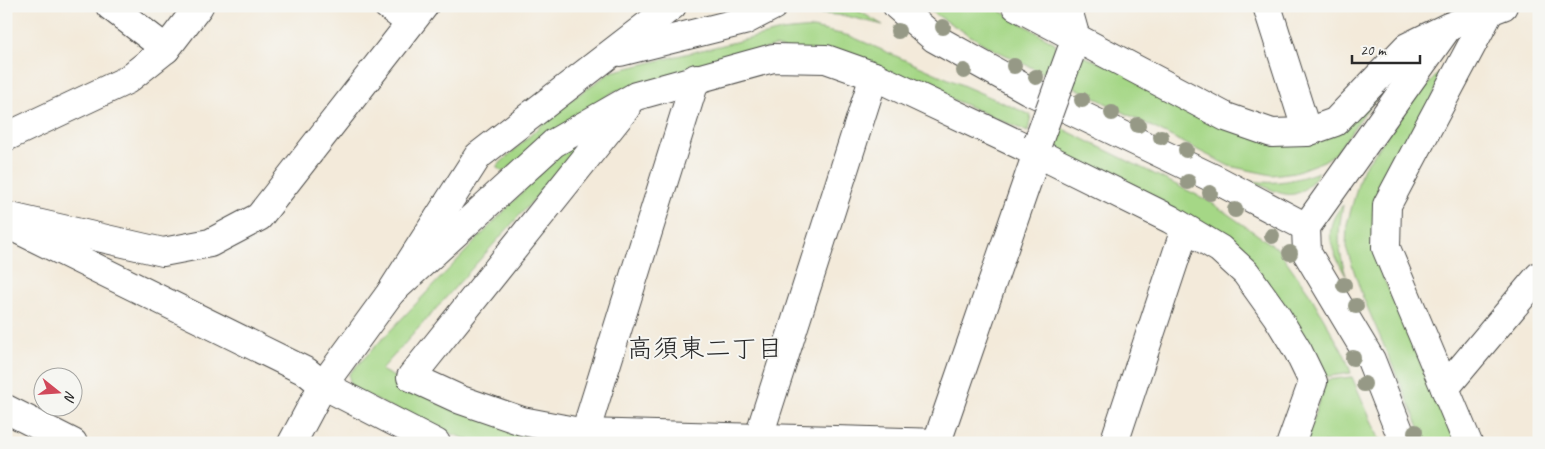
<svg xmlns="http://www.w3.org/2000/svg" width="1545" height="449" font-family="Caveat,'Klee One',sans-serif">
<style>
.green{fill:#a5d786;stroke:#688158}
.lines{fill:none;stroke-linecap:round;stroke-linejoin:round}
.minor-casing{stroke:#494845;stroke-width:30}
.minor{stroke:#fff;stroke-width:28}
.minor-bridge-casing{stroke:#494845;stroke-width:30;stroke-linecap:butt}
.minor-bridge{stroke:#fff;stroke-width:28}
.tree{fill:#969986}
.labels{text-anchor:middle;stroke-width:4;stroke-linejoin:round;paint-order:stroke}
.neighbourhood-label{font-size:26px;fill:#2b2b2b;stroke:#f6f6f2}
</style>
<rect width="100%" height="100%" fill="#f6f6f2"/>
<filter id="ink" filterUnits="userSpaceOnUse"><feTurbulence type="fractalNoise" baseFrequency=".02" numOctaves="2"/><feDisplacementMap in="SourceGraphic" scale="10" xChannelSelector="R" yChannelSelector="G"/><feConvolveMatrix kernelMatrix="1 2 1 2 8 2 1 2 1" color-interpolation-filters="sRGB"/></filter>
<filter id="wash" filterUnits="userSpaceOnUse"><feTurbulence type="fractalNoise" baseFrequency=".0096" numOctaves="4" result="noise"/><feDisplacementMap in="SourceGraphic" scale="20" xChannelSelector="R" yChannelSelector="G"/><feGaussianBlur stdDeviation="1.12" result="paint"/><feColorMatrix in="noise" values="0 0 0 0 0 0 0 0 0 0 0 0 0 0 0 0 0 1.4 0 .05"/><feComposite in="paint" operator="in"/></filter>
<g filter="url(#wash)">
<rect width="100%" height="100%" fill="#f3eada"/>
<!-- green -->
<g class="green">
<path d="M850 6 883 25 846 16 814 13 825 8Z"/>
<path d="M922 6H992L1055 43 1056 50 1047 75 987 46Z"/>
<path d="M813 28 850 36 1031 115 1028 132 940 94 775 46 613 92 577 116 503 172 496 167 561 107 611 72 781 31Z"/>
<path d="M1080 55 1311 141 1402 67 1366 111 1336 153 1324 161 1295 172 1272 175 1229 166 1066 83Z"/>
<path d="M1447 64 1372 240 1379 268 1456 443H1426L1362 295 1346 247 1347 224 1362 170 1413 101Z"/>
<path d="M1053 124 1209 201 1278 249 1311 296 1345 356 1351 373 1324 377 1274 290 1049 150Z"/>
<path d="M570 142 579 149 381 370 443 403 579 443H476L421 422 350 387 349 374Z"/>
<path d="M1319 172C1296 206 1284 195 1252 181 1277 185 1296 180 1319 172Z"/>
<path d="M1343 205C1337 235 1338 248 1346 276 1333 253 1320 229 1343 205Z"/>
<path d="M1352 377 1381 443H1305L1326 380Z"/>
</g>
</g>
<g filter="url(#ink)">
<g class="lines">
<defs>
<g id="minor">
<path d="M110 6 166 49"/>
<path d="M388 6 410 23"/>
<path d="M897 6 934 38 1028 90 1219 181 1306 227"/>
<path d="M1016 6 1226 117 1272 133 1307 132 1335 122 1407 47 1448 27 1503 6"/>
<path d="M1267 6 1307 132"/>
<path d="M620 52 744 21 773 6"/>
<path d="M1062 76 1076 38 1067 6"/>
<path d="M626 108 411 377 461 400 522 421 585 433 940 443"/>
<path d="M6 137 127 80 166 49 199 6"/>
<path d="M6 216 163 252 210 243 259 217 424 6"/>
<path d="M17 229 307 372 323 385 436 443"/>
<path d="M391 292 554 143 636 96 773 58 826 59 874 76 1037 153 1170 219 1220 249 1246 273 1276 315 1298 351 1313 382 1291 443"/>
<path d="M1445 388 1539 276"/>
<path d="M6 409 73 443"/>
<path d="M585 433 696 78"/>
<path d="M758 439 874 76"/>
<path d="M937 442 1037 153 1038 142"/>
<path d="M292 443 323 385 391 292 478 156 672 6"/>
<path d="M1114 443 1185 229"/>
<path d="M1404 443 1371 360 1307 253 1306 227 1446 30"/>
<path d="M1468 443 1386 248 1387 205 1490 11"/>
</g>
</defs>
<!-- minor casing -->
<use href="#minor" class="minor-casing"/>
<!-- minor -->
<use href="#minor" class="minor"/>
<defs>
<path id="minor-bridge" d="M1038 142 1062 76"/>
</defs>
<!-- minor-bridge casing -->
<use href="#minor-bridge" class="minor-bridge-casing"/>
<!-- minor-bridge -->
<use href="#minor-bridge" class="minor-bridge"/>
</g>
<!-- trees -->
<g class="tree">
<circle cx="943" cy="27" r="8"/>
<circle cx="898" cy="31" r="8"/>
<circle cx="1014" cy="66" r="8"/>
<circle cx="964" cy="71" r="8"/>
<circle cx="1036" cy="77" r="8"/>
<circle cx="1082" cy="100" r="8"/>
<circle cx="1112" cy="113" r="8"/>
<circle cx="1138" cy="125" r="8"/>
<circle cx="1161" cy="137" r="8"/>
<circle cx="1186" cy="150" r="8"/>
<circle cx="1188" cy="182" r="8"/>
<circle cx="1210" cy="193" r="8"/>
<circle cx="1235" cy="210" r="8"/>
<circle cx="1272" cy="236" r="8"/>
<circle cx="1290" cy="253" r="8"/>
<circle cx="1344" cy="285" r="8"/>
<circle cx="1356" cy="306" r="8"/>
<circle cx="1353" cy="358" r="8"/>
<circle cx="1364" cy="384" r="8"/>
<circle cx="1415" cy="432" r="8"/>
</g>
</g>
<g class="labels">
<!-- neighbourhood labels -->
<g class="neighbourhood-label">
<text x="705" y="357">高須東二丁目</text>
</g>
</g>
<!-- margin -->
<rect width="1545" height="449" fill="none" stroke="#f6f6f2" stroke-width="25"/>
<!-- north arrow -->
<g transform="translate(58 392) rotate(107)"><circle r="24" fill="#f6f6f2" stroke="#a5a5a2"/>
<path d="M0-4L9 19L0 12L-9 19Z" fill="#d1495b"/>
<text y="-8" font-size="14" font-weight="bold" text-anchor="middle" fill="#2b2b2b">N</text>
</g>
<!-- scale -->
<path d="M1352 55v8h68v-8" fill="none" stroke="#2b2b2b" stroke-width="2.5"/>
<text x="1360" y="55" font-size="15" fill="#2b2b2b" stroke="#f6f6f2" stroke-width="4" paint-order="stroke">20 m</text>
</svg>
